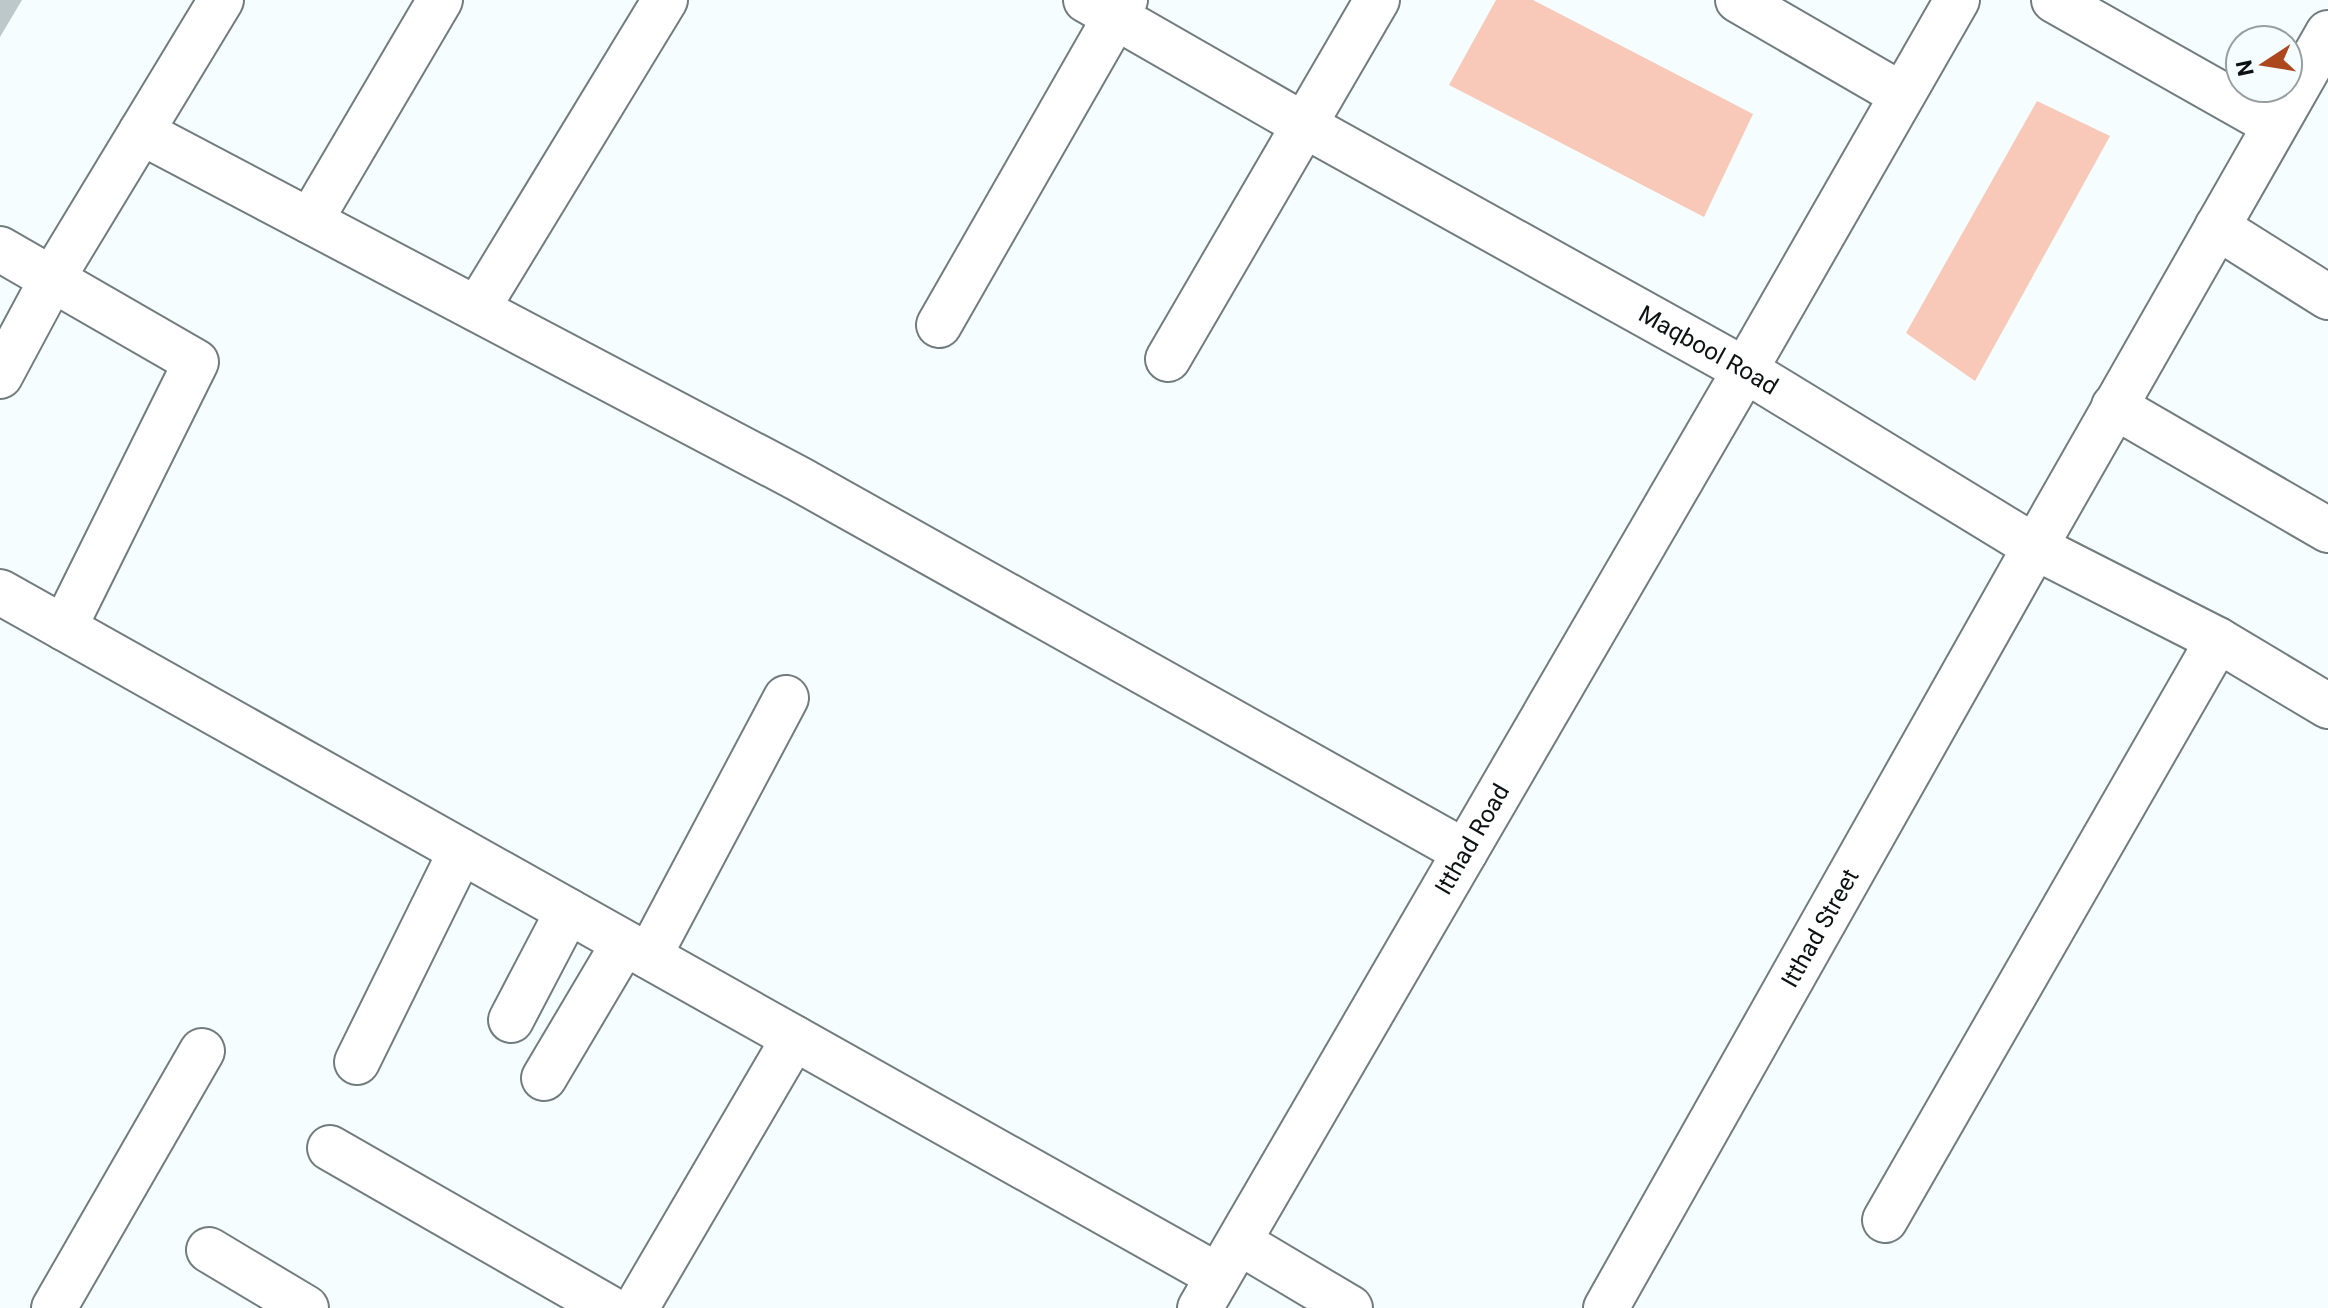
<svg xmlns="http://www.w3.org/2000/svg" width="2328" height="1308" font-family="Roboto,sans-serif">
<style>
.green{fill:#f8c9b9}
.building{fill:#bdc8cb}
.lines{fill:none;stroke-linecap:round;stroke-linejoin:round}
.minor-casing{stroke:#727c7e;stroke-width:48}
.minor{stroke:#fff;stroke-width:44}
.labels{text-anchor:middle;stroke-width:7;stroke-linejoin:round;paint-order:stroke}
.street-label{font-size:24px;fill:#0e1112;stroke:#f6fdff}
</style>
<rect width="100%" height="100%" fill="#f6fdff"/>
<!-- green -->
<g class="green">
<path d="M1496 0H1533L1753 114 1704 217 1449 85Z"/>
<path d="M2037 101 2110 136 1975 381 1906 333Z"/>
</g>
<!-- building -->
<path class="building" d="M0 0H22L0 37Z"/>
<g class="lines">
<defs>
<g id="minor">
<path id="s1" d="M1086 0 1304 125 1745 370 2035 547 2218 640 2328 706"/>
<path d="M1738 0 1902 95"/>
<path d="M2054 0 2275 125"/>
<path d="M141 132 799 479 1465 852"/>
<path d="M310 221 440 0"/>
<path d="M2217 227 2328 297"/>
<path d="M0 249 196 362 64 628"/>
<path d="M477 309 665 0"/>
<path d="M939 325 1125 0"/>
<path d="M1168 359 1377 0"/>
<path d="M0 376 52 279 221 0"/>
<path d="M2114 406 2328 530"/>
<path d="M0 592 1218 1276"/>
<path d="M649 956 786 698"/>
<path d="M511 1020 568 911"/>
<path d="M357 1062 461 851"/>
<path d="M544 1078 624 943"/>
<path d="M330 1148 609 1308"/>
<path d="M1885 1220 2218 640"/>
<path d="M1239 1242 1350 1308"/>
<path d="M209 1250 306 1308"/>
<path d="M54 1308 202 1051"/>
<path d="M636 1308 794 1038"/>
<path id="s2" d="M1200 1308 1745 370 1957 0"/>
<path id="s3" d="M1606 1308 2035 547 2328 33"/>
</g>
</defs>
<!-- minor casing -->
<use href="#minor" class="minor-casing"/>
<!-- minor -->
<use href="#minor" class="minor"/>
</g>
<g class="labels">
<!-- street labels -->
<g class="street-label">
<text dy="8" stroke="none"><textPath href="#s1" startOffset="714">Maqbool Road</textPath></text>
<text dy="8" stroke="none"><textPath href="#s2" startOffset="542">Itthad Road</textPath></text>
<text dy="8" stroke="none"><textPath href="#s3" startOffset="436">Itthad Street</textPath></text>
</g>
</g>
<!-- north arrow -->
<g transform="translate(2264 64) rotate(258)"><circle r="38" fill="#f6fdff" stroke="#999fa0" stroke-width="2"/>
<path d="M0-6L14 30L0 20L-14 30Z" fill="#ad471e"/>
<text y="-12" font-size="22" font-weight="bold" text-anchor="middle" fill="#0e1112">N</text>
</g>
</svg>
